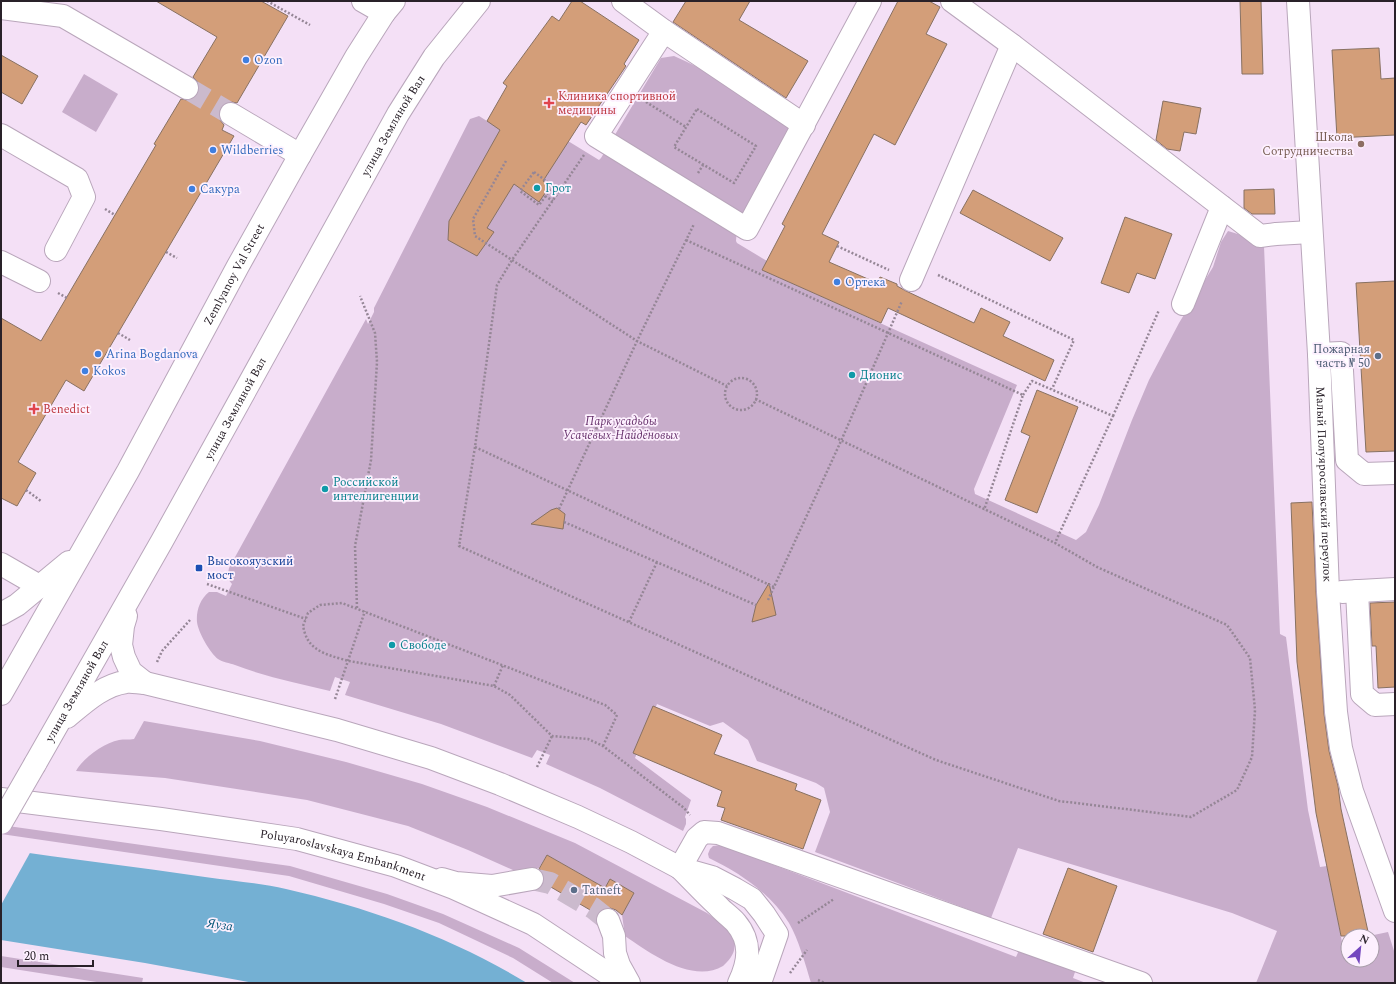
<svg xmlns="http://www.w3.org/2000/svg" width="1396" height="984" font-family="Spectral,serif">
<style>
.green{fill:#c8adcb}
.water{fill:#74b0d3}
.pier{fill:#f4e0f6}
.building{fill:#d39e79;stroke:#887162}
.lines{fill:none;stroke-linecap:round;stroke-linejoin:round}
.minor-tunnel{stroke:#cbbacd;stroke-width:22;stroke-dasharray:22 11;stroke-linecap:butt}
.minor-casing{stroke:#b9a6bb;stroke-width:24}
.major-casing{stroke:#b9a6bb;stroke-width:24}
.path{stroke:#958696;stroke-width:2.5;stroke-dasharray:2 2;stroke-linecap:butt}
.minor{stroke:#fff;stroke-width:22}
.major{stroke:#fff;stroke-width:22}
.major-bridge-casing{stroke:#b9a6bb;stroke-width:24;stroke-linecap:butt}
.major-bridge{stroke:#fff;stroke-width:22}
.shop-dot{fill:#3f7fe0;stroke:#fdf0fe;stroke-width:1.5}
.health-dot{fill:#e0444e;stroke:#fdf0fe;stroke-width:1.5}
.education-dot{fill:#8d6e63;stroke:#fdf0fe;stroke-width:1.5}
.culture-dot{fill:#0f9aa8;stroke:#fdf0fe;stroke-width:1.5}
.service-dot{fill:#5c6f8a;stroke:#fdf0fe;stroke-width:1.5}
.transit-dot{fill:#1a4fb4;stroke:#fdf0fe;stroke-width:1.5}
.labels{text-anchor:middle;stroke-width:3.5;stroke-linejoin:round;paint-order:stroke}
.shop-label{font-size:12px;fill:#366cbe;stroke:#fdf0fe;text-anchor:start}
.health-label{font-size:12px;fill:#be3a42;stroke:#fdf0fe;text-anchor:start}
.street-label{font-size:12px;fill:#292129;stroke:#fdf0fe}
.education-label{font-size:12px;fill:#785e54;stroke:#fdf0fe;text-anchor:end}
.culture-label{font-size:12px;fill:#0d838f;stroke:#fdf0fe;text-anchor:start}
.service-label{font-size:12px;fill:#4e5e75;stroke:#fdf0fe;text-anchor:end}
.park-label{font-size:12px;font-style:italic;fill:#66316b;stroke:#fdf0fe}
.transit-label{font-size:12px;fill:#164399;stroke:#fdf0fe;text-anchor:start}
.water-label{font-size:13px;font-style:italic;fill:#045678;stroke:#fdf0fe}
</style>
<rect width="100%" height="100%" fill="#f4e0f6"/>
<!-- green -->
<g class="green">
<path d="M674 56 685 61 730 83 790 128 737 228 736 241 737 243 767 261 763 270 1017 385 974 489 975 494 1076 540 1086 532 1099 505 1132 420 1149 380 1179 323 1213 267 1221 242 1228 231 1241 235 1264 246 1280 634 1286 637 1308 810 1320 867 1327 866 1342 942 1348 941V960H1372V936H1369L1388 932 1395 954V983H1256L1277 931 1232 913 1018 848 991 918 815 852 830 812 824 788 816 783 757 761 748 740 723 722 710 726 657 704 635 758 691 800 685 817 686 819V824L683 831 600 788 546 764 550 755 537 750 532 758 441 724 345 695 350 682 335 677 330 691C298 683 266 677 235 665 230 663 222 662 218 659 210 653 198 632 197 622 196 611 200 599 209 592H217L226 596 232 584 227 578 229 568 366 319 368 324 374 312V308L470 119 479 116 487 121 568 141 599 160 601 158 661 58Z"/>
<path d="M84 74 118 94 96 132 62 112Z"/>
<path d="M144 721 260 741 346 762 422 784 487 807 575 843 707 913 734 933C736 949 735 955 723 966 693 984 651 954 625 936L622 915 634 893 610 879 605 888 547 855 539 868 522 869 515 871 468 850 408 826 307 800 165 778 76 771C83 758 104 743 119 740 124 739 129 740 134 739Z"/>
<path d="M1 825 290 866 387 894 443 914 519 948 575 983H553L513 958 439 923 384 904 289 876 1 834Z"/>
<path d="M721 845 1016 957 1020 948 1076 969 1073 978 1086 983H811C806 966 798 938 789 923 770 893 740 873 709 858L708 854 710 849 713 846Z"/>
<path d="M1 956 143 978 142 983H103L1 967Z"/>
</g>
<!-- water -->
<path class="water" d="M1 849C69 859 137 867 205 877 232 881 260 883 286 889 370 908 453 938 527 983H254L145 963 1 940Z"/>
<!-- pier -->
<path class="pier" d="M1 847 31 851 1 905Z"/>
<!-- building -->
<g class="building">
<path d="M156 1H261L288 16 237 103 232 102 225 103 220 108 219 114 220 120 224 125 222 130 234 136 84 391 66 380 18 462 36 473 17 506 1 498V318L41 341 156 145 154 144 181 99 187 100 193 99 198 94 199 88 198 82 193 77 217 37Z"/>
<path d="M572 1H580L639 40 624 64 626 66 586 125 581 122 543 181 550 186 539 202 514 184 487 228 494 232 477 256 448 240 449 221 500 130 487 121 507 86 503 83 552 16 559 21Z"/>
<path d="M686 1H750L739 20 808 61 786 98 673 22Z"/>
<path d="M898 1H929L940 7 926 34 947 44 895 145 874 134 822 234 839 242 829 262 877 283 880 277 897 284V286L906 291 974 323 981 308 1010 322 1003 336 1054 360 1045 381 888 308 881 323 762 270 785 226 782 224Z"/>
<path d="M1240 1H1261L1263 74H1242Z"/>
<path d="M1379 48 1381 79 1395 78V135L1337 138 1332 50Z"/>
<path d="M1 55 38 76 22 104 1 92Z"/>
<path d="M1163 101 1201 108 1196 134 1184 132 1180 151 1167 149 1156 140Z"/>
<path d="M1274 189 1275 214H1252L1244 208V190Z"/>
<path d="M973 190 1063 238 1050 261 960 213Z"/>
<path d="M1125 217 1172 234 1155 279 1137 273 1129 293 1101 283Z"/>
<path d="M1395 281V451L1366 452 1356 283Z"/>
<path d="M1037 390 1078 407 1037 513 1005 500 1030 436 1021 432Z"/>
<path d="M1312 502 1316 592 1324 714 1329 751 1338 786 1341 809 1369 936H1341L1316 813 1297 662 1291 503Z"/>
<path d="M557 508 565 514 563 529 531 524 551 510Z"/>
<path d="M769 583 776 615 752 622 756 605Z"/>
<path d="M1395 602V687L1378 688 1376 646H1372L1370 603Z"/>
<path d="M653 706 722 735 714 754 797 784 795 790 821 800 803 849 721 820 725 808 717 806 722 791 633 753Z"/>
<path d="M547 855 605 888 610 879 634 893 622 915 616 910 610 908H603L597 914 544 883V876L542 871 539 869Z"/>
<path d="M1068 868 1117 886 1093 952 1043 934Z"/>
</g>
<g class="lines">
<!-- minor-tunnel -->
<g class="minor-tunnel">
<path d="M187 88 231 114"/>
<path d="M532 879 550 883 593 908 608 920"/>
</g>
<defs>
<g id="minor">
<path d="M363 1 384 13"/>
<path d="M623 1 664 31 596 136 747 229 870 1"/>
<path d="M952 1 1012 45 1260 236 1276 234 1311 232"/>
<path id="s1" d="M1298 1 1319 354 1328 592 1336 712 1341 748 1352 791 1395 911"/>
<path d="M1 8 63 16 187 88"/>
<path d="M664 31 804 125"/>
<path d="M231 114 300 155"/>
<path d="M1 135 77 179 84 197 56 250"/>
<path d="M1 262 39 281"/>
<path d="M911 280 1012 45"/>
<path d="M1183 304 1222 207"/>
<path d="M1319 354 1341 353 1347 460 1364 474 1395 473"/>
<path d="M1 564 41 587"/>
<path d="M1357 591 1362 694 1375 705 1395 704"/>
<path d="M1342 592 1395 589"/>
<path d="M680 868 697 838 704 832 718 833 1141 983"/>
<path d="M442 879 456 883 492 886 532 879"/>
<path d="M608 920 614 936 615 953 619 965 629 983"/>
</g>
<g id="major">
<path d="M1 614 17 605 69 562"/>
<path d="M126 616 123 626 121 645 124 657 131 672 145 683"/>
<path id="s2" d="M1 694 128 471 238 266 300 155 356 57 384 13 394 1"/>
<path d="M67 717C84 703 103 685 126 682 132 681 139 683 145 683L337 730 431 758 500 784 578 817 631 842 680 868 712 877 735 889 752 899 764 914 777 934 760 983"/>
<path id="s3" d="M35 764 162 541 398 114 434 57 479 1"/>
<path id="s4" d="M1 799 161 819 297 839 396 866 454 888 533 924 622 983"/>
<path d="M681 869C693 881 705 894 718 906 723 912 731 917 736 923 752 942 749 962 739 983"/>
</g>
</defs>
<!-- minor casing -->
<use href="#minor" class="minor-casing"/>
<!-- major casing -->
<use href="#major" class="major-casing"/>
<!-- path -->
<g class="path">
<path d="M267 1 310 25"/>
<path d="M646 102 686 127"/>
<path d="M697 109 756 146 734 183 674 147Z"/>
<path d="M584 155 512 260 497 285 475 447 459 546 936 760 1059 801 1191 817 1237 790 1252 757 1255 710 1250 658 1227 625 1097 567 1055 543 755 399"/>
<path d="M506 161 473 219 475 236 637 341 727 386"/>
<path d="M534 172 553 186 539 205 520 191Z"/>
<path d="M698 173 703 165"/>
<path d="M545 196 553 201"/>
<path d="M105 209 115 215"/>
<path d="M686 240 1023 395 984 510"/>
<path d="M837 246 889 270"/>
<path d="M166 252 177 258"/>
<path d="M938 275 1074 340 1052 389"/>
<path d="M58 293 67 298"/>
<path d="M118 333 130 340"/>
<circle cx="741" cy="394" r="16"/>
<path d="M1023 395 1032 381 1113 416 1055 543"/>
<path d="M1113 416 1159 310"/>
<path d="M475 447 774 587"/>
<path d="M26 490 41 501"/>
<path d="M559 509 637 341 694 224"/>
<path d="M564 522 756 605"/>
<path d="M207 584 306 619"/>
<path d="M768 600 841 441 902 301"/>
<path d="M357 608 355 546 371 460 377 362 375 333 360 296"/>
<path d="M629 622 657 562"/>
<path d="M157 662 162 651 190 620"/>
<path d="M494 686 503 665"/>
<path d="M335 699 365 611"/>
<path d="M603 746 617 715 605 705 342 603 320 605 308 613 303 626C304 630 305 635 307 638 314 653 335 657 349 661L494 686 510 695 552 736 588 739 603 746 684 808 690 815"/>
<path d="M537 767 552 736"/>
<path d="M798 923 834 899"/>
<path d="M790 973 807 950"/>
<path d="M818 980 825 983"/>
</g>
<!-- minor -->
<use href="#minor" class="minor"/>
<!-- major -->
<use href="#major" class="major"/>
<defs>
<path id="major-bridge" d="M1 823 35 764"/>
</defs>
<!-- major-bridge casing -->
<use href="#major-bridge" class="major-bridge-casing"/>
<!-- major-bridge -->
<use href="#major-bridge" class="major-bridge"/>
</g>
<!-- markers -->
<g class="shop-dot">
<circle cx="246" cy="60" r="4"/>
<circle cx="213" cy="150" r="4"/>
<circle cx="192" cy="189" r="4"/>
<circle cx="837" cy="282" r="4"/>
<circle cx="98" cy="354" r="4"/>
<circle cx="85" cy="371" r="4"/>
</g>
<g class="health-dot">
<path d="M547 97h4v4h4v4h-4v4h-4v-4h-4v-4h4z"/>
<path d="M32 403h4v4h4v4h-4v4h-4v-4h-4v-4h4z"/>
</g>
<circle class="education-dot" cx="1361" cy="144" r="4"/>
<g class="culture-dot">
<circle cx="537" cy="188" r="4"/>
<circle cx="852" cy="375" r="4"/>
<circle cx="325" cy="489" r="4"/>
<circle cx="392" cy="645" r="4"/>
</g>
<g class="service-dot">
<circle cx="1378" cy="356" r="4"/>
<circle cx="574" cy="890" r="4"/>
</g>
<rect class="transit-dot" x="195" y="564" width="8" height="8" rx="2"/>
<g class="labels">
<!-- shop labels -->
<g class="shop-label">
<text x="254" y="64">Ozon</text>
<text x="221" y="154">Wildberries</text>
<text x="200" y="193">Сакура</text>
<text x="845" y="286">Ортека</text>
<text x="106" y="358">Arina Bogdanova</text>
<text x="93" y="375">Kokos</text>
</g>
<!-- health labels -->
<g class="health-label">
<text x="558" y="100">Клиника спортивной<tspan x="558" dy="14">медицины</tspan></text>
<text x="43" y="413">Benedict</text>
</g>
<!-- street labels -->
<g class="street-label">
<text dy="4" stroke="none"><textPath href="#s3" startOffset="732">улица Земляной Вал</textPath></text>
<text dy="4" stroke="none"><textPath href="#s2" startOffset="480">Zemlyanoy Val Street</textPath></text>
<text dy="4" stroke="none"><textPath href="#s3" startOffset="408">улица Земляной Вал</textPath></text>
<text dy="4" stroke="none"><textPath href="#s1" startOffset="484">Малый Полуярославский переулок</textPath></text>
<text dy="4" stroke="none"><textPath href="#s3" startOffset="84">улица Земляной Вал</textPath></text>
<text dy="4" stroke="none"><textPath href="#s4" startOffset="347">Poluyaroslavskaya Embankment</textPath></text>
</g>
<!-- education labels -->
<g class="education-label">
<text x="1353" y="141">Школа<tspan x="1353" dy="14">Сотрудничества</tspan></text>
</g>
<!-- culture labels -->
<g class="culture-label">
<text x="545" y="192">Грот</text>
<text x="860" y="379">Дионис</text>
<text x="333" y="486">Российской<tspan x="333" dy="14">интеллигенции</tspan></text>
<text x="400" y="649">Свободе</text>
</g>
<!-- service labels -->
<g class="service-label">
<text x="1370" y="353">Пожарная<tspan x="1370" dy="14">часть № 50</tspan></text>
<text x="582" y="894" text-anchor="start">Tatneft</text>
</g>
<!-- park labels -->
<g class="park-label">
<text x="621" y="425">Парк усадьбы<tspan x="621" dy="14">Усачёвых-Найдёновых</tspan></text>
</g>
<!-- transit labels -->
<g class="transit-label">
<text x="207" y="565">Высокояузский<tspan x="207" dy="14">мост</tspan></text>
</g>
<!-- water labels -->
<g class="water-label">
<text transform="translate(220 924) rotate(8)" y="5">Яуза</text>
</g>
</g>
<!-- border -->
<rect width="1396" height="984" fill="none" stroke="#292129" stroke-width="4"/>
<!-- north arrow -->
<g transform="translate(1360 948) rotate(27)"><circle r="19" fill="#fdf0fe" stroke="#a89da9"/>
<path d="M0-3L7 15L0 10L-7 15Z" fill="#7447bf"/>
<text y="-6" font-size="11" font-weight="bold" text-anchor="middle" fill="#292129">N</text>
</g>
<!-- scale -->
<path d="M18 960v6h75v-6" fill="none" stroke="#292129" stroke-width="2"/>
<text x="24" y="960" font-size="12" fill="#292129" stroke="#fdf0fe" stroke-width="3" paint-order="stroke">20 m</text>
</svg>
